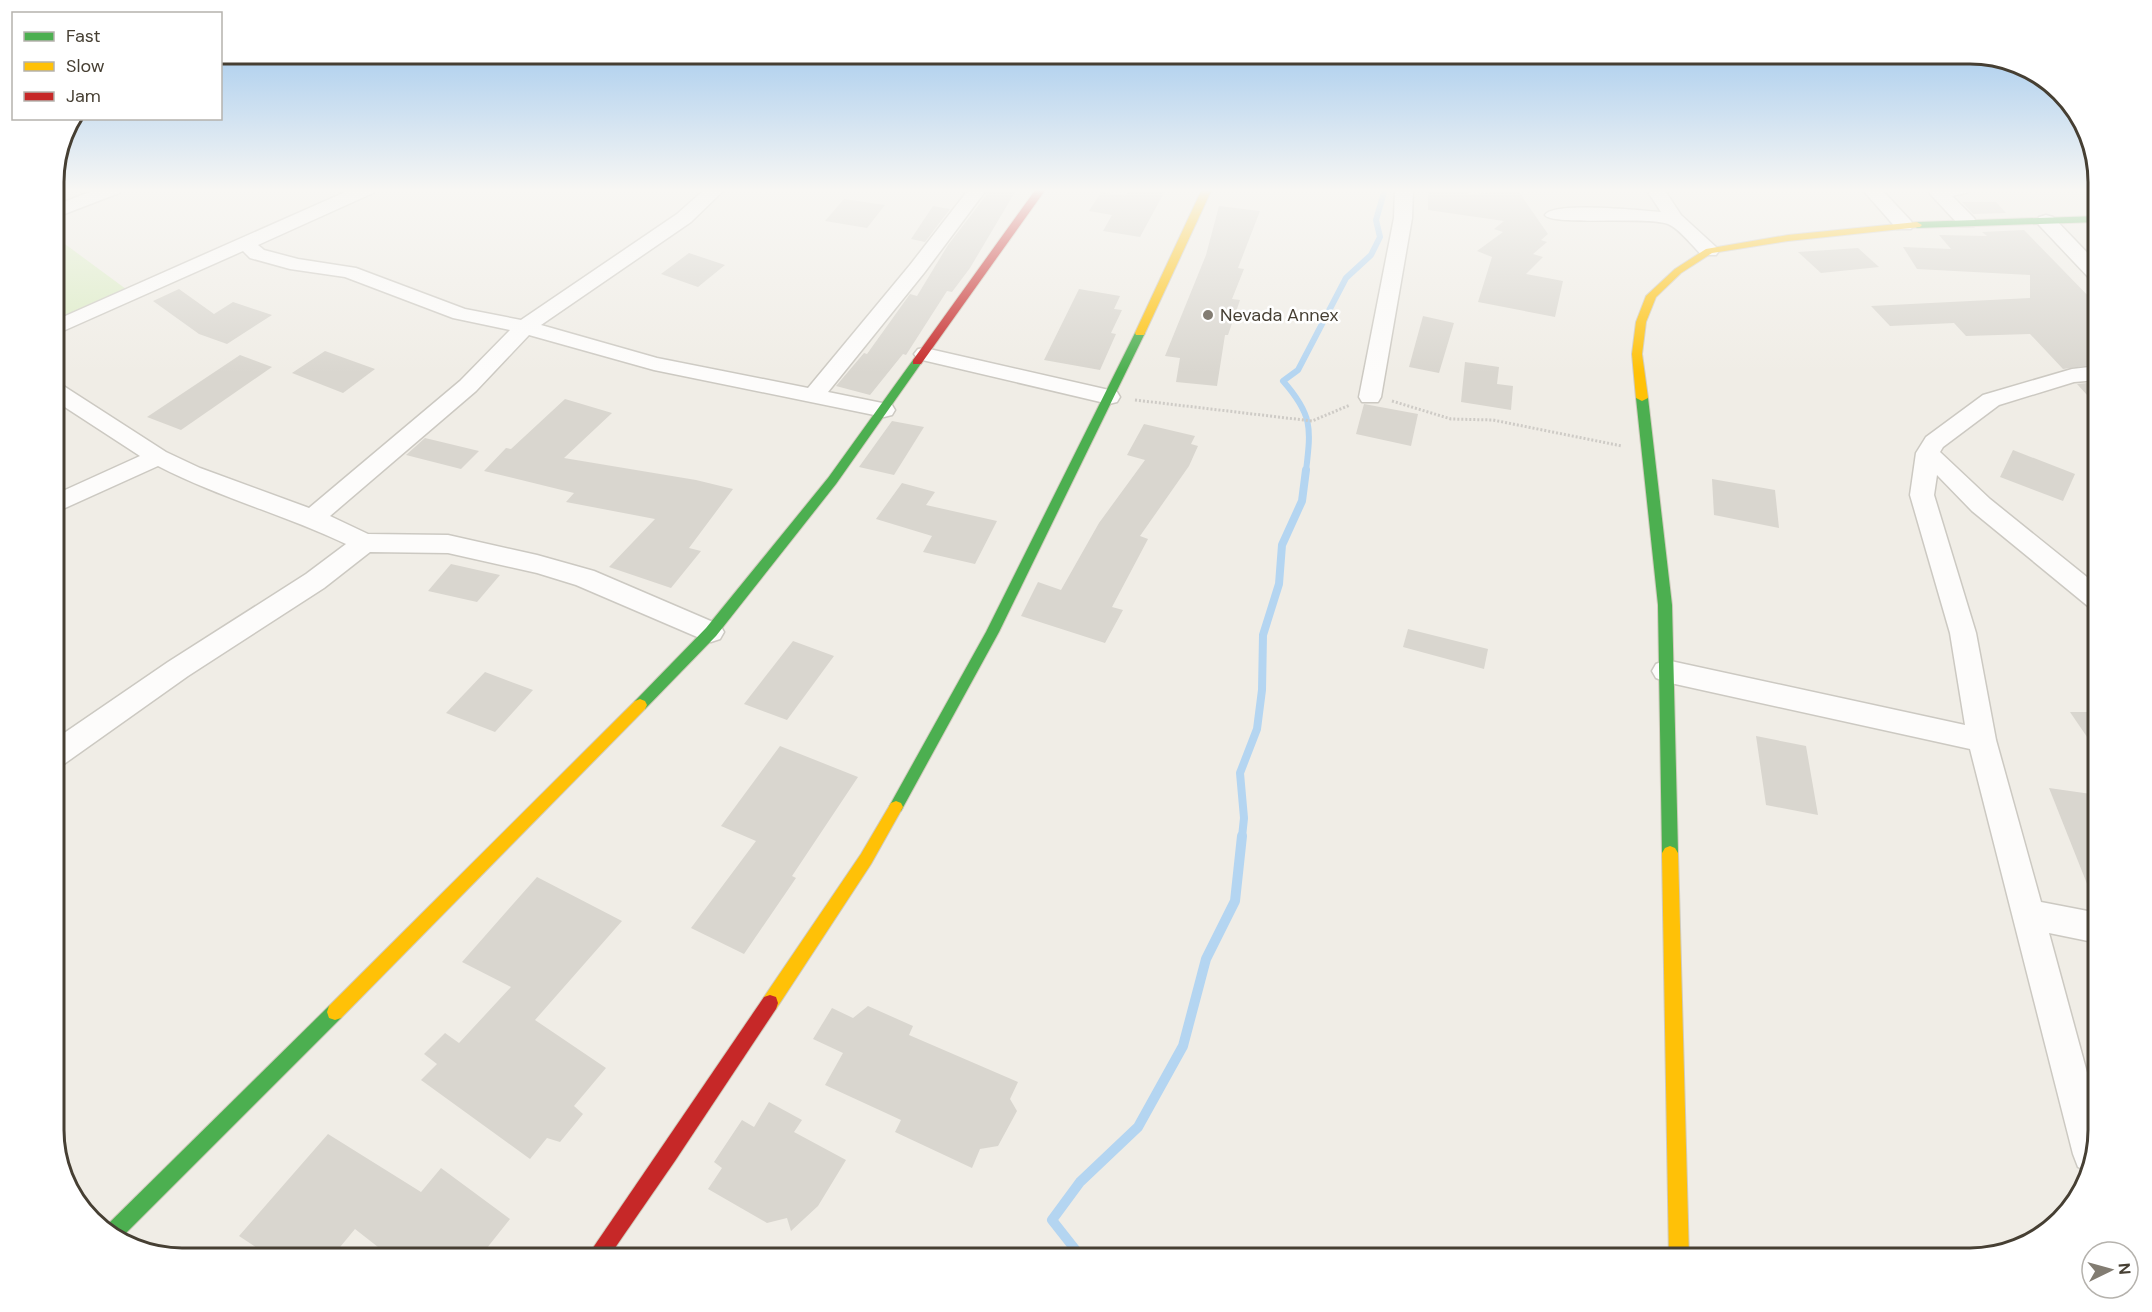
<svg xmlns="http://www.w3.org/2000/svg" width="2152" height="1312" font-family="'DM Sans',sans-serif">
<style>
.green{fill:#dbecc4}
.lines{fill:none;stroke-linecap:round;stroke-linejoin:round}
.stream-far2{stroke:#b4d5f1;stroke-width:6}
.stream-far1{stroke:#b4d5f1;stroke-width:8}
.stream{stroke:#b4d5f1;stroke-width:10}
.building{fill:#d9d6cf}
.street-casing{stroke:#ccc9c2;stroke-width:3}
.fast-casing{stroke:#d0cbbd;stroke-width:2}
.slow-casing{stroke:#d0cbbd;stroke-width:2}
.jam-casing{stroke:#d0cbbd;stroke-width:2}
.path{stroke:#cecbc6;stroke-width:3;stroke-dasharray:2 2;stroke-linecap:butt}
.street{fill:#fdfcfb;fill-rule:evenodd}
.fast{fill:#4caf50;fill-rule:evenodd}
.slow{fill:#ffc107;fill-rule:evenodd}
.jam{fill:#c62828;fill-rule:evenodd}
.poi-dot{fill:#827c72;stroke:#fff;stroke-width:2}
.labels{text-anchor:middle;stroke-width:5;stroke-linejoin:round;paint-order:stroke}
.far-poi-label{font-size:18px;fill:#463f33;stroke:#fff;text-anchor:start}
.rim{fill:none;stroke:#463f33;stroke-width:3}
</style>
<rect width="100%" height="100%" fill="#f0ede6"/>
<!-- green -->
<path class="green" d="M54 236 130 292 54 326Z"/>
<g class="lines">
<!-- stream-far2 -->
<path class="stream-far2" d="M1306 471C1311 428 1313 415 1283 381L1298 370 1346 278 1371 255 1380 237 1376 220 1385 189"/>
<!-- stream-far1 -->
<path class="stream-far1" d="M1242 837 1244 818 1240 773 1257 729 1262 690 1263 635 1279 584 1282 545 1302 501 1306 470"/>
<!-- stream -->
<path class="stream" d="M1077 1258 1078 1253 1052 1220 1080 1182 1138 1127 1183 1046 1206 959 1235 901 1242 836"/>
</g>
<!-- building -->
<g class="building">
<path d="M991 189 1015 192 970 268 952 292 947 291 906 355 903 354 870 395 836 386 864 353 867 354 910 294 917 296 948 245Z"/>
<path d="M1129 189H1166L1140 237 1103 231 1112 215 1089 211 1101 192 1125 196Z"/>
<path d="M1428 189 1468 190 1469 194 1518 191 1548 234 1541 240 1547 242 1533 254 1543 257 1526 274 1563 281 1555 317 1478 302 1492 257 1477 251 1503 232 1494 229 1504 221 1428 210Z"/>
<path d="M844 199 885 205 867 228 825 221Z"/>
<path d="M1962 202H1996L2006 213 1973 214Z"/>
<path d="M933 206 950 209 925 242 911 239Z"/>
<path d="M1219 206 1260 211 1238 268 1244 269 1232 299 1240 300 1228 335H1225L1217 386 1176 382 1180 358 1165 356 1206 255Z"/>
<path d="M2024 230 2098 306V364L2063 369 2030 334 1966 336 1954 323 1890 326 1871 306 2030 298V275L1917 269 1903 247 1951 249 1939 235 1987 236 1982 232Z"/>
<path d="M1858 248 1879 267 1821 273 1798 252Z"/>
<path d="M689 253 725 265 698 287 661 274Z"/>
<path d="M179 289 214 314 233 302 272 315 227 344 199 334 153 301Z"/>
<path d="M1079 289 1120 296 1114 309 1122 310 1111 333 1116 334 1100 370 1044 360Z"/>
<path d="M1423 316 1454 323 1439 373 1409 367Z"/>
<path d="M325 351 375 369 343 393 292 373Z"/>
<path d="M240 355 272 367 181 430 147 417Z"/>
<path d="M1465 362 1499 367 1497 384 1513 386 1511 410 1461 402Z"/>
<path d="M2098 382V407L2077 384Z"/>
<path d="M565 399 612 413 564 458 696 480 733 489 689 548 701 551 671 588 609 567 655 519 566 502 574 493 484 471 506 448 511 449Z"/>
<path d="M1364 404 1418 414 1411 446 1356 434Z"/>
<path d="M892 421 924 427 894 475 859 467Z"/>
<path d="M1144 424 1195 436 1191 444 1198 446 1189 466 1140 536 1148 539 1112 607 1123 610 1105 643 1021 616 1038 582 1061 590 1099 523 1145 460 1127 455Z"/>
<path d="M425 438 479 451 461 469 406 455Z"/>
<path d="M2013 450 2075 474 2063 501 2000 477Z"/>
<path d="M1712 479 1775 490 1779 528 1714 515Z"/>
<path d="M902 483 935 492 926 505 997 521 975 564 923 552 932 536 876 519Z"/>
<path d="M451 564 500 575 477 602 428 591Z"/>
<path d="M1408 629 1488 649 1484 669 1403 647Z"/>
<path d="M793 641 834 656 787 720 744 704Z"/>
<path d="M485 672 533 690 495 732 446 713Z"/>
<path d="M2070 712H2098V753Z"/>
<path d="M1756 736 1806 746 1818 815 1766 805Z"/>
<path d="M780 746 858 777 792 876 796 878 744 954 691 928 756 841 721 826Z"/>
<path d="M2049 788 2098 795V909H2097Z"/>
<path d="M537 877 622 921 535 1020 606 1068 574 1106 583 1114 560 1142 547 1138 530 1159 421 1080 437 1064 424 1054 445 1033 459 1043 511 987 462 962Z"/>
<path d="M868 1006 913 1026 909 1035 1018 1082 1010 1099 1017 1111 998 1146 980 1149 972 1168 895 1132 901 1120 825 1085 843 1053 813 1039 832 1008 853 1018Z"/>
<path d="M769 1102 802 1120 794 1132 846 1160 818 1206 791 1231 787 1218 767 1223 708 1189 722 1168 714 1162 742 1120 754 1127Z"/>
<path d="M328 1134 421 1192 441 1168 510 1219 479 1258H392L355 1229 331 1258H272L239 1236Z"/>
</g>
<g class="lines">
<defs>
<g id="street">
<path d="M97 189H122L119 193 54 218V206Z"/>
<path d="M352 189H376L373 193 258 245 264 250 298 259 356 268 465 309 521 320 677 214 705 189H725L691 222 541 325 657 358 808 388 910 265 969 189H987L924 273 828 392 892 405 895 410 892 415 884 417 654 370 529 335 476 391 330 516 368 534 448 535 537 555 594 571 720 625 724 632 720 639 711 642 702 639 576 585 537 573 448 553 370 552 324 588 188 676 64 764 54 768V740L168 662 306 574 346 544C285 515 218 497 158 466L54 513V495L140 456 54 400V383L62 385 166 452 200 468 309 508 460 381 510 330 453 318 345 277 290 269 250 258 243 251 54 335V321Z"/>
<path d="M1395 189H1413L1412 218 1381 397 1378 402H1362L1359 397 1394 218Z"/>
<path d="M1646 189H1664L1681 215 1716 247 1719 251 1716 255H1702C1693 247 1679 228 1668 224 1647 216 1552 226 1545 215 1554 201 1642 211 1661 212Z"/>
<path d="M1862 189H1881L1911 221 1913 225 1911 229H1897Z"/>
<path d="M1931 189H1969L1966 193 1952 196 1974 218 1976 222 1974 226H1960L1932 196 1929 192Z"/>
<path d="M2046 215 2053 217 2098 264V282L2091 280 2039 225 2037 221 2039 217Z"/>
<path d="M925 348 1109 390 1117 392 1120 397 1117 402 1109 404 918 359 914 354 918 349Z"/>
<path d="M2098 366V380L2074 382 1999 405 1943 447 1940 452 1990 499 2098 586V609L2089 607 1972 511 1937 475 1934 495 1976 633 1996 740 2041 902 2098 913V943L2049 933 2098 1113V1130L2087 1171 2078 1167 2073 1154 1970 749 1666 682 1656 678 1652 671 1656 664 1666 660 1965 725 1950 633 1910 495 1916 453 1926 437 1983 395 2072 369Z"/>
</g>
<g id="fast">
<path d="M2098 216V222L1917 228 1912 225 1917 222Z"/>
<path d="M1140 330 1145 333 999 632 901 811 896 813 891 811 889 807 891 803 986 632 1135 333Z"/>
<path d="M917 359 922 362 836 484 716 636 645 709H635L633 705 635 701 706 628 828 478 913 360Z"/>
<path d="M1642 395 1648 398 1672 605 1678 853 1675 858 1670 860 1665 858 1662 853 1658 605 1636 398Z"/>
<path d="M335 1004 341 1006 343 1012 341 1018 118 1241 105 1227 329 1006Z"/>
</g>
<g id="slow">
<path d="M1202 189H1212L1145 333 1144 335H1136L1135 333Z"/>
<path d="M1917 222 1922 225 1920 227 1788 241 1712 253 1681 273 1656 297 1646 322 1642 354 1648 398 1642 401 1636 398 1632 354 1636 322 1646 296 1675 269 1706 249 1788 235Z"/>
<path d="M640 699 645 701 647 705 645 709 341 1018 335 1020 329 1018 327 1012 329 1006 635 701Z"/>
<path d="M896 801 901 803 903 807 871 864 776 1009 770 1011 764 1009 762 1003 764 997 861 854 891 803Z"/>
<path d="M1670 846 1675 848 1678 853 1689 1258H1669L1662 853 1665 848Z"/>
</g>
<g id="jam">
<path d="M1036 189H1046L921 364H913V360Z"/>
<path d="M770 995 776 997 778 1003 776 1009 675 1161 608 1258H586L764 997Z"/>
</g>
</defs>
<!-- street casing -->
<use href="#street" class="street-casing"/>
<!-- fast casing -->
<use href="#fast" class="fast-casing"/>
<!-- slow casing -->
<use href="#slow" class="slow-casing"/>
<!-- jam casing -->
<use href="#jam" class="jam-casing"/>
<!-- path -->
<g class="path">
<path d="M1135 400 1312 421 1350 405"/>
<path d="M1392 401 1451 419 1493 420 1622 446"/>
</g>
<!-- street -->
<use href="#street" class="street"/>
<!-- fast -->
<use href="#fast" class="fast"/>
<!-- slow -->
<use href="#slow" class="slow"/>
<!-- jam -->
<use href="#jam" class="jam"/>
</g>
<!-- sky -->
<linearGradient id="sky" x2="0" y2="1"><stop stop-color="#93c1ec"/><stop offset="0.51" stop-color="#f8f7f4"/><stop offset="1" stop-color="#f8f7f4" stop-opacity="0"/></linearGradient>
<rect width="2152" height="373" fill="url(#sky)"/>
<!-- markers -->
<circle class="poi-dot" cx="1208" cy="315" r="6"/>
<g class="labels">
<!-- far-poi labels -->
<g class="far-poi-label">
<text x="1220" y="321">Nevada Annex</text>
</g>
</g>
<!-- crop -->
<path d="M0 0H2152V1312H0ZM182 64H1970A118 118 0 0 1 2088 182V1130A118 118 0 0 1 1970 1248H182A118 118 0 0 1 64 1130V182A118 118 0 0 1 182 64Z" fill="#fff" fill-rule="evenodd"/>
<path class="rim" d="M182 64H1970A118 118 0 0 1 2088 182V1130A118 118 0 0 1 1970 1248H182A118 118 0 0 1 64 1130V182A118 118 0 0 1 182 64Z"/>
<!-- legend -->
<rect x="12" y="12" width="210" height="108" fill="#ffffff" stroke="#b5b2ad" stroke-width="1.5"/>
<rect x="24" y="32" width="30" height="9" fill="#4caf50" stroke="#b5b2ad" stroke-width="1.5"/>
<text x="66" y="42" font-size="18" fill="#463f33">Fast</text>
<rect x="24" y="62" width="30" height="9" fill="#ffc107" stroke="#b5b2ad" stroke-width="1.5"/>
<text x="66" y="72" font-size="18" fill="#463f33">Slow</text>
<rect x="24" y="92" width="30" height="9" fill="#c62828" stroke="#b5b2ad" stroke-width="1.5"/>
<text x="66" y="102" font-size="18" fill="#463f33">Jam</text>
<!-- north arrow -->
<g transform="translate(2110 1270) rotate(85)"><circle r="28" fill="#ffffff" stroke="#b5b2ad" stroke-width="1.5"/>
<path d="M0-4.5L10 22L0 15L-10 22Z" fill="#827c72"/>
<text y="-9" font-size="16" font-weight="bold" text-anchor="middle" fill="#463f33">N</text>
</g>
</svg>
